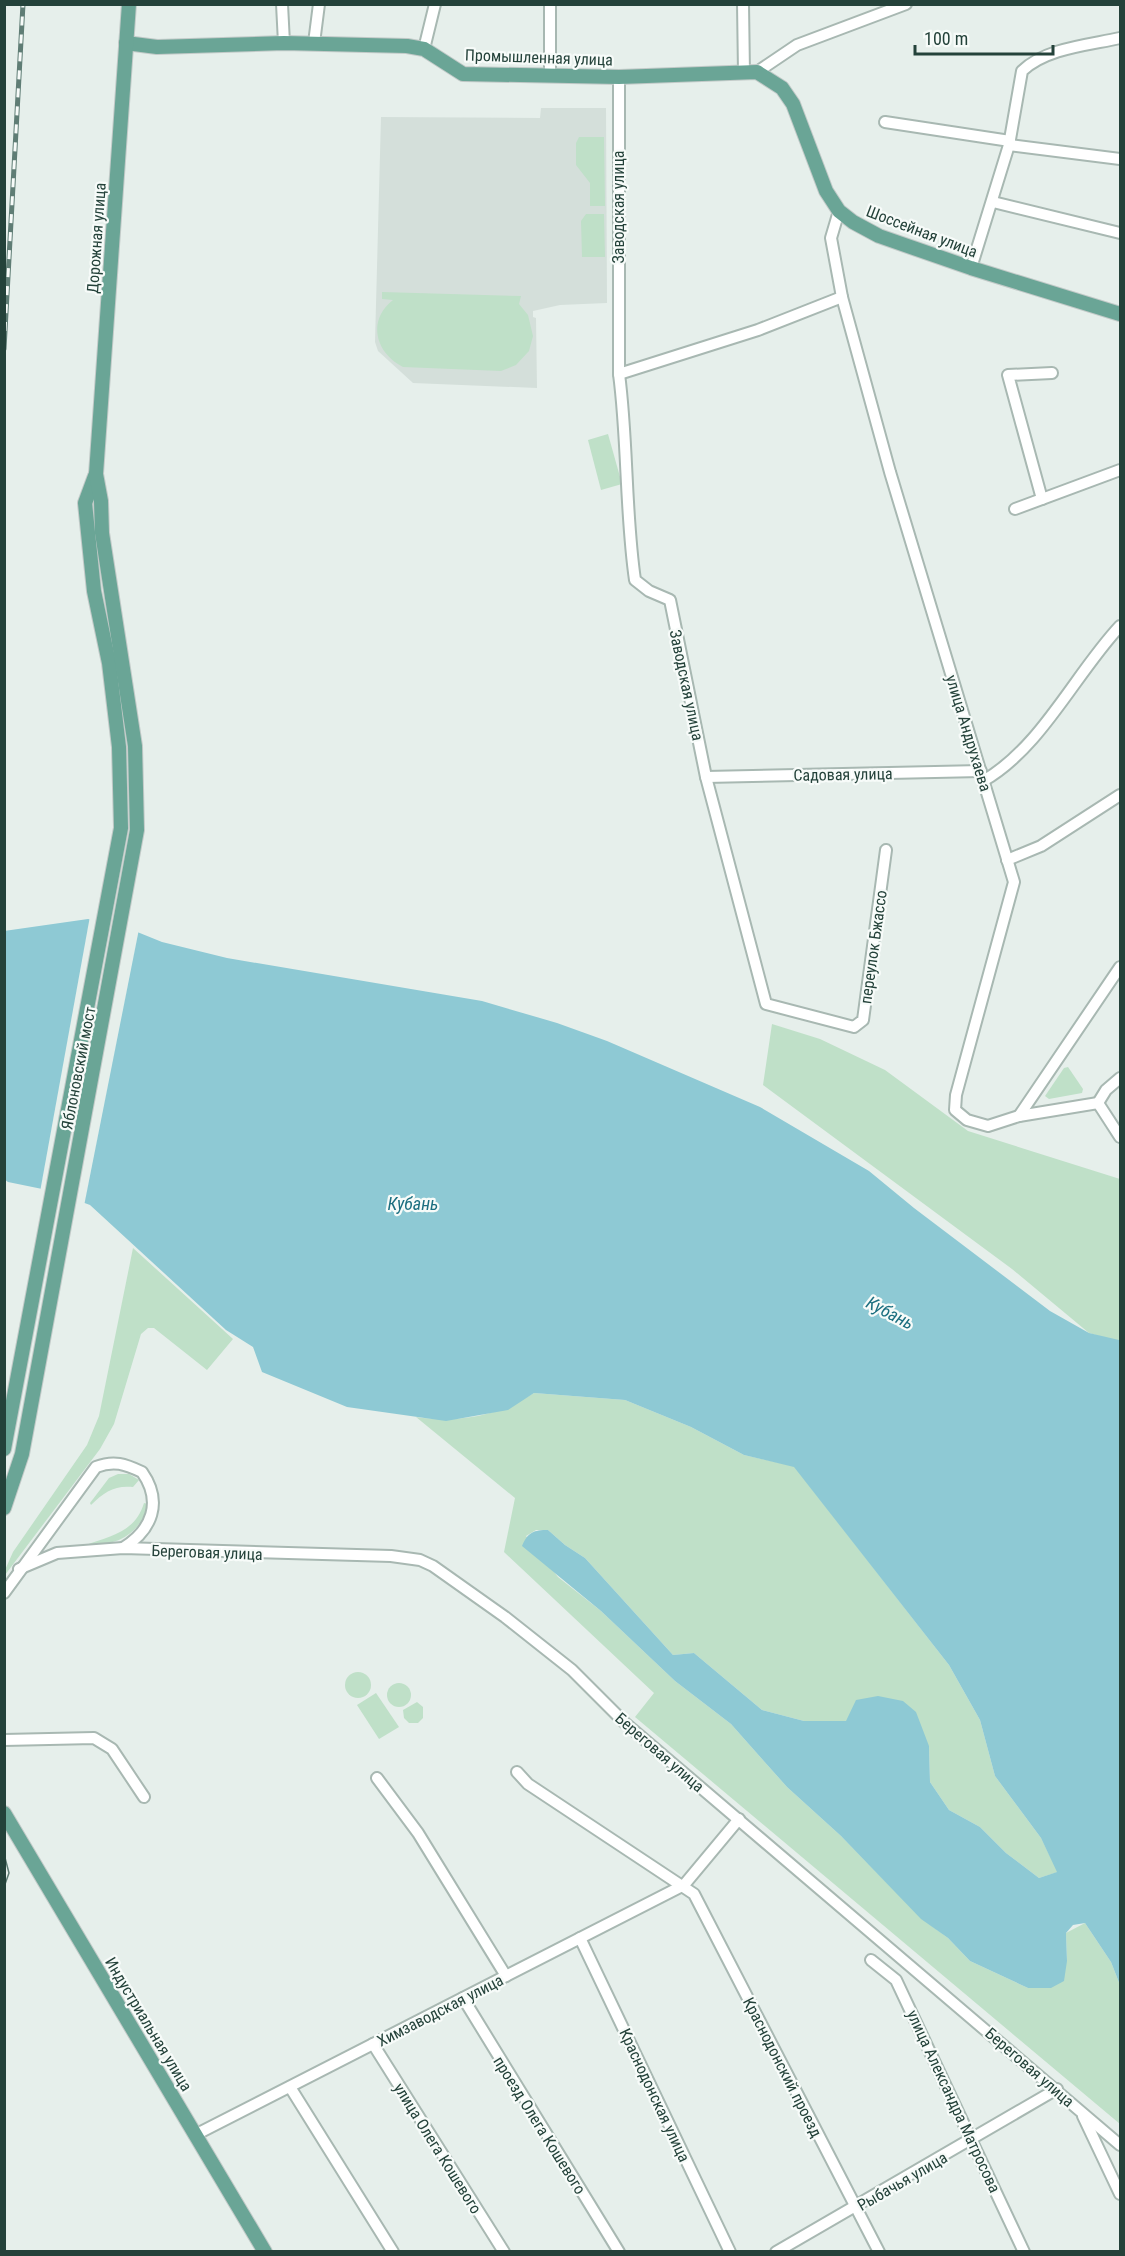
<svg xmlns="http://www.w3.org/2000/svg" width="1125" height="2256" font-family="'Roboto Condensed',sans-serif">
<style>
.built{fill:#d4dfda}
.green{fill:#bfe0c8}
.water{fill:#8ec9d4}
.pier{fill:#e6efeb}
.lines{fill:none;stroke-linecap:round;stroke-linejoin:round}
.minor-casing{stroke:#a8b8b2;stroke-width:14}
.major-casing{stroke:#c2cac8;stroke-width:16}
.minor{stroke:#fff;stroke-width:10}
.major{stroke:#6aa596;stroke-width:14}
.tram{stroke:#5f7d75;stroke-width:1.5}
.rail-casing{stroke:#5f7d75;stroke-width:5}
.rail{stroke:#f7fbf9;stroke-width:3;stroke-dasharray:9;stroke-linecap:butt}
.labels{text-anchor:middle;stroke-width:4.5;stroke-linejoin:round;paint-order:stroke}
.street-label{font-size:16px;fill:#24423a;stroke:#f7fbf9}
.water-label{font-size:18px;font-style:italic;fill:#1c6f80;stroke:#f7fbf9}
</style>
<rect width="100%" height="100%" fill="#e6efeb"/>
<!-- built -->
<path class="built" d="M541 108H606L607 303 560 305 533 311V317L536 318 537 388 413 383 378 351 375 342 381 117 540 118Z"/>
<!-- green -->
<g class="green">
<path d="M579 137H604L605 206H590V183L576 165V143Z"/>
<path d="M586 214H604L605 257H582L581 221Z"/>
<path d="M382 292 521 296 519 304 528 315 533 336 529 351 516 365 501 371 403 367C375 353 367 320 393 300L382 299Z"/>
<path d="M608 434 622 484 601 490 588 440Z"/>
<path d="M772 1024 820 1039 885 1070 968 1131 1120 1179V1342L1089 1333 1012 1269 763 1085Z"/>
<path d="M1068 1067 1083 1089 1082 1093 1049 1099 1045 1096 1064 1068Z"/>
<path d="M133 1248 233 1339 207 1370 154 1328H148L141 1334 114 1424 100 1449 5 1575V1570L13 1552 87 1445 99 1416Z"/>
<path d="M534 1393 625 1400 691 1427 744 1455 794 1466 949 1665 980 1720 995 1776 1041 1838 1058 1872 1039 1878 1006 1853 980 1827 949 1810 930 1782 929 1746 846 1721H804L762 1710 694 1653 673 1655 585 1558 565 1545 548 1530H536L526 1536 558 1577 601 1611 675 1681 731 1724 787 1787 841 1836 921 1918 948 1938 970 1961 1028 1988 1067 1961 1066 1933 1085 1923 1111 1962 1120 1985V2124L635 1717 654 1693 504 1552 515 1498 416 1417C459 1423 497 1416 534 1393Z"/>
<path d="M118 1474H129L139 1480 133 1487C115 1485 104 1492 91 1505L90 1503 109 1478Z"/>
<path d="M144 1503 148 1504C140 1535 117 1546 86 1545 109 1536 135 1533 144 1503Z"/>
<circle cx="358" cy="1685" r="13"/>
<circle cx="399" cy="1695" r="12"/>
<path d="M376 1693 399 1727 379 1739 357 1705Z"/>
<path d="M417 1702 423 1707V1718L418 1723H409L404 1718 403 1710Z"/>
</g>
<!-- water -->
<path class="water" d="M88 919 120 925 162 942 227 958 482 1001 557 1023 607 1041 760 1107 869 1171 914 1208 1050 1311 1089 1333 1119 1340 1120 1985 1111 1962 1085 1923 1073 1925 1066 1933 1067 1961 1064 1981 1051 1988H1028L970 1961 948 1938 921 1919 841 1836 787 1787 731 1724 675 1681 601 1611 522 1546C528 1532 534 1530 548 1530L565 1545 585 1558 673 1655 694 1653 762 1710 804 1721H846L856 1700 878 1696 903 1701 916 1712 929 1746 930 1782 949 1810 980 1827 1006 1853 1039 1878 1057 1872 1041 1838 995 1776 980 1720 949 1665 794 1467 744 1455 691 1427 625 1400 534 1393 508 1410 446 1421 347 1407 262 1372 253 1347 226 1330 90 1205 52 1191 8 1182 4 1179V931Z"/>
<!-- pier -->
<path class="pier" d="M90 916 139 929 84 1206 40 1192Z"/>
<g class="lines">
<defs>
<g id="minor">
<path d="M282 4 284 43"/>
<path d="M743 4 744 73"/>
<path d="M314 43 319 4"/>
<path d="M424 49 435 4"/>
<path d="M757 72 797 45 906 4"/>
<path d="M550 76V4"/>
<path d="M619 77V374L758 330 842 297"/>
<path d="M885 122 1010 141"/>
<path d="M1009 145 1120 159"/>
<path d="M993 202 1120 233"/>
<path d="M839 211 831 238 842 297 890 472 1014 882 956 1095 955 1110 967 1120 988 1126 1019 1116 1098 1103"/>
<path d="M971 268 1009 145 1022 71C1046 48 1089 45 1120 38"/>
<path d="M619 374C628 442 625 511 635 580L649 591 670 600 706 777 766 1004 854 1027 863 1020 886 850"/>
<path d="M1042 499 1008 375 1052 373"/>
<path d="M1015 509 1120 470"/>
<path d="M706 777 981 771"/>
<path d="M983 781C1041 748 1075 674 1120 626"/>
<path d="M1007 860 1041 846 1120 795"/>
<path d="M1098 1103 1120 1137"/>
<path d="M1098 1103 1106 1090 1120 1078"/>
<path d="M1019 1116 1120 967"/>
<path d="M19 1569 57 1553 123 1548 391 1556 420 1560 433 1566 505 1617 572 1670 625 1723 1120 2145"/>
<path d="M4 1593 96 1467C114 1460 125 1464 142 1472 163 1502 152 1530 123 1548"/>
<path d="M4 1740 94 1738 112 1749 144 1797"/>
<path d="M517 1772 528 1784 694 1894 879 2252"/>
<path d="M377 1778 418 1833 506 1976"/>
<path d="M580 1938 730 2252"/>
<path d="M871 1960 896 1980 1024 2252"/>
<path d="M463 1998 619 2252"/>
<path d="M373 2044 504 2252"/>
<path d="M290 2087 393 2252"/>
<path d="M1083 2116 1120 2194"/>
<path d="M195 2135 684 1885 739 1819"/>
<path d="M776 2252 1057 2089"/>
</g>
<g id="major">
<path d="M126 43 157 47 284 43 407 46 424 49 463 74 619 77 757 72 782 88 793 104 826 191 839 211 853 222 879 236 971 268 1120 314"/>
<path d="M4 1449 121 828 119 747 109 663 94 591 85 503 95 476"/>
<path d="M4 1508 22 1454 137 830 135 746 102 533 101 501 96 474 129 4"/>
<path d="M4 1813 265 2252"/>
</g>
</defs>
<!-- minor casing -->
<use href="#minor" class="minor-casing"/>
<!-- major casing -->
<use href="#major" class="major-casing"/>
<!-- minor -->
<use href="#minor" class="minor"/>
<!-- major -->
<use href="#major" class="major"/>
<!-- tram -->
<path class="tram" d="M4 1854 9 1873 4 1887"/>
<defs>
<path id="rail" d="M4 349 23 4"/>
</defs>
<!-- rail casing -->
<use href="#rail" class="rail-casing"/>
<!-- rail -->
<use href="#rail" class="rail"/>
</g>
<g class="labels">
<!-- street labels -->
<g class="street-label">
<text transform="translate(539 57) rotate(2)" y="6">Промышленная улица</text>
<text transform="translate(618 207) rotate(-90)" y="6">Заводская улица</text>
<text transform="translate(922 231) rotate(21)" y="6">Шоссейная улица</text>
<text transform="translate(96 238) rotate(-86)" y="6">Дорожная улица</text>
<text transform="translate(687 685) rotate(78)" y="6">Заводская улица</text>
<text transform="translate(969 733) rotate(73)" y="6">улица Андрухаева</text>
<text transform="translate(843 774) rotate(-1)" y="6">Садовая улица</text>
<text transform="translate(873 947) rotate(-82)" y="6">переулок Бжассо</text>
<text transform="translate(78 1068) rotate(-79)" y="6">Яблоновский мост</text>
<text transform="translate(207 1552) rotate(2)" y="6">Береговая улица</text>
<text transform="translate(660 1752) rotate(41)" y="6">Береговая улица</text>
<text transform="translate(440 2010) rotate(-27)" y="6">Химзаводская улица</text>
<text transform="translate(149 2024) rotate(59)" y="6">Индустриальная улица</text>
<text transform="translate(783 2067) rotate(63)" y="6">Краснодонский проезд</text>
<text transform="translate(1030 2067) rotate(41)" y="6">Береговая улица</text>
<text transform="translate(655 2095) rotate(65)" y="6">Краснодонская улица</text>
<text transform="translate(954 2101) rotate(65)" y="6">улица Александра Матросова</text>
<text transform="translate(540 2125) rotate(58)" y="6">проезд Олега Кошевого</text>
<text transform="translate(438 2148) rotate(58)" y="6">улица Олега Кошевого</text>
<text transform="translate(902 2181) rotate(-30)" y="6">Рыбачья улица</text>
</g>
<!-- water labels -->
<g class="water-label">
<text x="413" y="1210">Кубань</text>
<text transform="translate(890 1313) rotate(28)" y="6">Кубань</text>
</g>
</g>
<!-- border -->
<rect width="1125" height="2256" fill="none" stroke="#24423a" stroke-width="12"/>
<!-- scale -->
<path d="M915 45v9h138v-9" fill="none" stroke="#24423a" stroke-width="3"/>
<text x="924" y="45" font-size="18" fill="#24423a" stroke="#f7fbf9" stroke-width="4.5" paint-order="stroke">100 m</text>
</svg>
